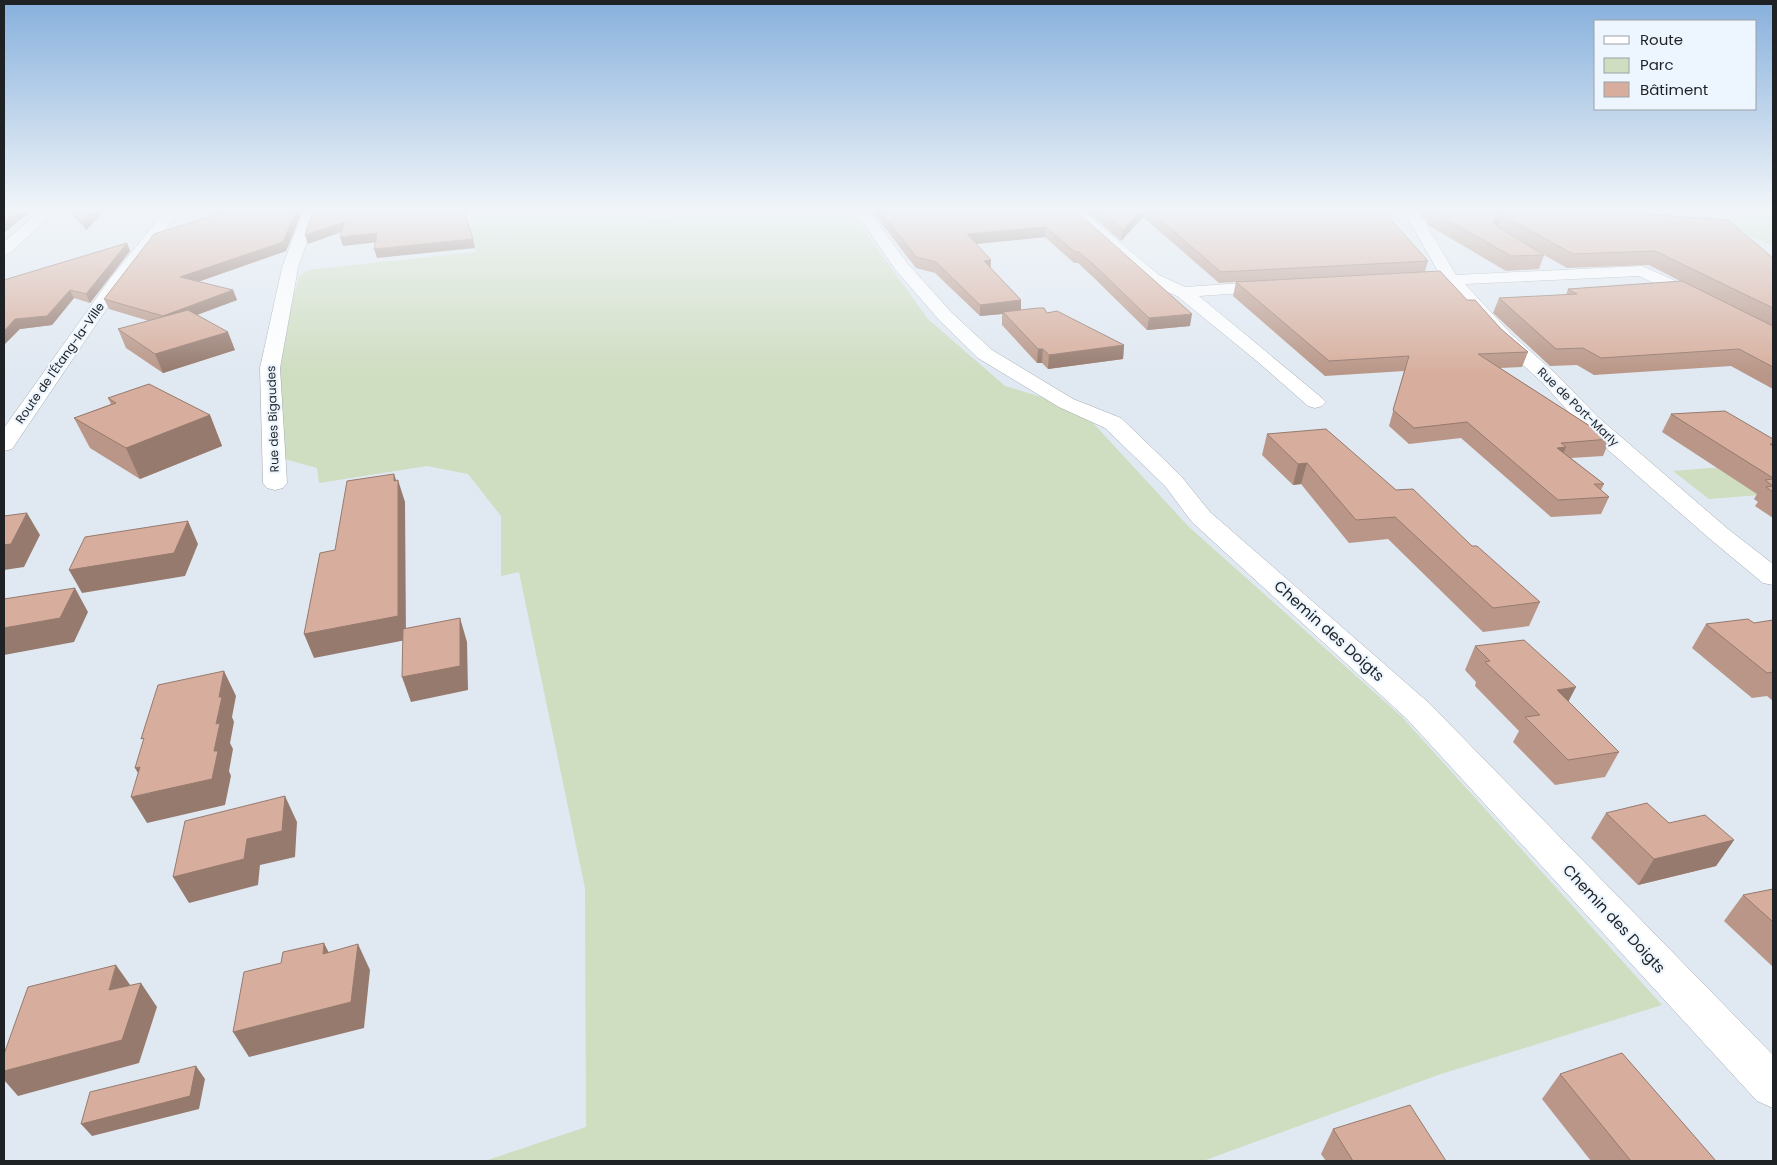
<svg xmlns="http://www.w3.org/2000/svg" width="1777" height="1165" font-family="Poppins,sans-serif">
<style>
.green{fill:#cfddc1}
.lines{fill:none;stroke-linecap:round;stroke-linejoin:round}
.minor-casing{stroke:#a3aab3;stroke-width:1}
.tertiary-casing{stroke:#a3aab3;stroke-width:1}
.minor{fill:#fff;fill-rule:evenodd}
.tertiary{fill:#fff;fill-rule:evenodd}
.wall{fill:#b99687}
.shaded-wall{fill:#967a6e}
.building{fill:#d7ae9d;stroke:#967a6e}
.labels{text-anchor:middle;stroke-width:4.5;stroke-linejoin:round;paint-order:stroke}
.far-street-label{font-size:12px;fill:#1f2225;stroke:#edf5fe}
.street-label{font-size:15px;fill:#1f2225;stroke:#edf5fe}
</style>
<rect width="100%" height="100%" fill="#e0e8f1"/>
<!-- green -->
<g class="green">
<path d="M478 211H646L652 218 712 211H747L750 213 770 211H850L928 319 1005 386 1054 401 1093 423 1189 527 1402 717 1662 1005 1438 1075 1203 1161H485L586 1127 585 888 519 572 501 576V516L468 474 427 466 319 483 317 468 281 458 275 364 299 277 307 270 476 252 469 233Z"/>
<path d="M1687 211H1773V246Z"/>
<path d="M1773 463V494L1709 499 1673 471Z"/>
</g>
<g class="lines">
<defs>
<g id="minor">
<path d="M40 211H55L10 253 4 255V242Z"/>
<path d="M303 211H317L298 268 280 368 287 483 283 488 275 490 267 488 263 483 260 368 282 268Z"/>
<path d="M855 211H869L907 263 952 313 992 350 1073 399 1121 418 1181 476 1210 512 1429 703 1773 1055V1108L1757 1101 1407 719 1192 522 1165 486 1105 428 1059 407 978 358 940 321 895 269Z"/>
<path d="M1067 211H1083L1159 275 1185 287 1272 281 1278 282 1281 286 1278 290 1272 291 1199 296 1322 398 1326 402 1322 406 1315 408 1308 406 1258 362 1177 296 1147 283Z"/>
<path d="M1404 211H1418L1456 275 1642 266 1707 295 1710 299 1707 303H1695L1639 276 1465 284 1511 334 1556 374 1598 417 1728 529 1773 564V585L1763 583 1710 539 1582 427 1542 382 1497 342 1444 282Z"/>
</g>
<path id="tertiary" d="M165 211H179L122 286 12 449 4 451V428L110 279Z"/>
</defs>
<!-- minor casing -->
<use href="#minor" class="minor-casing"/>
<!-- tertiary casing -->
<use href="#tertiary" class="tertiary-casing"/>
<!-- minor -->
<use href="#minor" class="minor"/>
<!-- tertiary -->
<use href="#tertiary" class="tertiary"/>
</g>
<!-- wall -->
<g class="wall">
<path d="M69 211H105L86 230Z"/>
<path d="M210 211H302L286 251 198 282 233 290 237 300 197 315 235 350 163 373 126 348 118 329 149 321 109 309 104 299 220 213Z"/>
<path d="M872 211H1076L1190 326 1147 330 1092 276 1078 263H1074L1045 237 976 244 991 260V268L1021 300V310L1047 313 1124 345 1123 359 1048 369 1042 363H1037L1002 325V314L980 316 935 273 916 268Z"/>
<path d="M1086 211H1383L1428 261 1425 272 1467 300 1528 352 1522 367 1500 368 1610 439 1603 456 1571 458 1604 484 1601 490 1609 497 1601 514 1551 517 1461 438 1409 444 1389 426 1404 371 1325 376 1233 296 1236 282 1219 283 1143 217 1121 241Z"/>
<path d="M1420 211H1644L1773 258V389L1731 366 1594 375 1577 365 1550 366 1493 313 1499 298 1566 295 1568 289 1680 281 1649 265 1567 268 1544 255 1539 269 1506 271 1428 225Z"/>
<path d="M127 243 130 251 90 303 74 298 52 325 20 329 4 280Z"/>
<path d="M108 398 210 415 222 446 140 479 90 448 74 418 111 404Z"/>
<path d="M1671 414 1773 439V518L1755 506 1758 502 1754 499 1757 494 1662 432Z"/>
<path d="M1267 434 1396 490 1472 546 1540 602 1529 626 1483 632 1388 539 1349 543 1301 484 1293 485 1262 455Z"/>
<path d="M1773 620V701L1767 696 1752 698 1692 648 1706 624 1754 623Z"/>
<path d="M1475 646 1568 701 1619 752 1605 777 1555 785 1513 742 1519 731 1475 686 1476 682 1465 670Z"/>
<path d="M1606 813 1669 823 1734 840 1716 866 1638 885 1591 838Z"/>
<path d="M1773 889V966H1772L1724 921 1743 895Z"/>
<path d="M1560 1074 1716 1161H1591L1542 1099Z"/>
<path d="M1333 1129 1446 1161H1326L1321 1154Z"/>
</g>
<!-- shaded-wall -->
<g class="shaded-wall">
<path d="M18 211H31L4 233V222Z"/>
<path d="M94 211H105L86 230 83 222Z"/>
<path d="M296 211H302L286 251 183 287 180 277Z"/>
<path d="M1141 211H1144L1143 217 1121 241 1123 230Z"/>
<path d="M1502 215 1497 228 1493 220Z"/>
<path d="M345 222 347 230 308 244 305 235Z"/>
<path d="M1046 227 1045 237 966 245 967 234Z"/>
<path d="M377 233 379 242 343 246 340 237Z"/>
<path d="M473 239 475 248 377 258 374 249Z"/>
<path d="M127 243 130 251 90 303 86 294Z"/>
<path d="M991 260 990 271 984 261Z"/>
<path d="M70 290 74 298 52 325 20 329 4 345V331L15 319Z"/>
<path d="M233 290 237 300 167 326 163 316Z"/>
<path d="M1021 300V312H1003L1002 314 980 316V305Z"/>
<path d="M1192 314 1190 326 1147 330 1149 318Z"/>
<path d="M228 332 235 350 163 373 155 354Z"/>
<path d="M1124 345 1123 359 1048 369 1049 355Z"/>
<path d="M1038 349H1043L1042 363H1037Z"/>
<path d="M210 415 222 446 140 479 126 448Z"/>
<path d="M1566 447 1559 463 1557 448Z"/>
<path d="M1307 463 1301 484 1293 485 1298 464Z"/>
<path d="M394 474 398 486V480L405 502 406 640 314 658 304 634 394 481Z"/>
<path d="M27 513 40 535 24 567 4 570V545Z"/>
<path d="M188 521 198 544 185 576 82 593 69 570Z"/>
<path d="M75 588 88 612 74 642 4 655V628Z"/>
<path d="M460 618 467 642 468 690 411 702 402 677Z"/>
<path d="M224 671 236 696 232 717 234 722 230 743 233 749 229 771 231 776 225 805 147 823 131 797 150 793 135 768 214 751 219 697Z"/>
<path d="M1576 687 1563 712 1557 690Z"/>
<path d="M285 796 297 822 295 857 260 865 258 885 189 903 173 877Z"/>
<path d="M1734 840 1716 866 1638 885 1654 859Z"/>
<path d="M324 943 337 969 323 954Z"/>
<path d="M358 944 370 970 364 1028 249 1057 233 1032Z"/>
<path d="M116 965 133 989 109 990Z"/>
<path d="M141 983 157 1007 139 1063 18 1096 4 1080V1071Z"/>
<path d="M196 1066 205 1079 199 1109 92 1136 81 1124Z"/>
</g>
<!-- building -->
<g class="building">
<path d="M4 211H18L4 222Z"/>
<path d="M73 211H94L83 222Z"/>
<path d="M228 211H296L283 242 180 277 233 290 163 316 104 299 154 234Z"/>
<path d="M313 211H464L473 239 374 249 377 233 340 237 345 222 305 235Z"/>
<path d="M880 211H1076L1192 314 1149 318 1094 265 1079 252H1075L1046 227 967 234 991 260 984 261 1021 300 980 305 936 262 916 257Z"/>
<path d="M1099 211H1141L1123 230Z"/>
<path d="M1150 211H1383L1428 261 1221 272Z"/>
<path d="M1432 211H1644L1655 215 1728 220 1773 258V308L1655 251 1573 254 1502 215 1493 220 1496 226 1544 255 1511 256Z"/>
<path d="M127 243 86 294 70 290 47 316 15 319 4 331V280Z"/>
<path d="M1440 271 1467 300H1475L1501 329 1528 352 1478 354 1610 439 1561 443 1566 447 1557 448 1604 484H1594L1609 497 1558 500 1467 422 1414 428 1393 410 1409 356 1329 361 1236 282Z"/>
<path d="M1682 281 1773 326V367L1739 349 1601 358 1583 348 1556 349 1499 298 1577 294 1568 289Z"/>
<path d="M1038 308H1044L1047 313 1057 311 1124 345 1049 355 1043 349H1038L1003 312Z"/>
<path d="M188 310 228 332 155 354 118 329Z"/>
<path d="M149 384 210 415 126 448 74 418 116 403 108 398Z"/>
<path d="M1725 411 1773 439V444H1770L1773 446V478L1671 414Z"/>
<path d="M1326 429 1396 490 1413 489 1472 546H1477L1540 602 1493 608 1395 517 1356 520 1307 463 1298 464 1267 434Z"/>
<path d="M394 474V481L398 480V616L304 634 320 553 335 550 347 481Z"/>
<path d="M1773 479V486L1765 480Z"/>
<path d="M1773 486V492L1766 487Z"/>
<path d="M27 513 11 544 4 545V516Z"/>
<path d="M188 521 174 553 69 570 85 537Z"/>
<path d="M75 588 60 618 4 628V599Z"/>
<path d="M460 618V666L402 677 403 629Z"/>
<path d="M1748 619 1754 623 1773 620V672L1767 673 1706 624Z"/>
<path d="M1524 640 1576 687 1557 690 1619 752 1568 760 1525 717 1540 715 1485 662 1490 661 1475 646Z"/>
<path d="M224 671 219 697H222L216 724 220 723 214 751H218L212 779 131 797 140 767 135 768 144 738 141 739 158 685Z"/>
<path d="M285 796 282 831 247 839 244 859 173 877 185 821Z"/>
<path d="M1647 803 1669 823 1705 815 1734 840 1654 859 1606 813Z"/>
<path d="M1773 889V922L1743 895Z"/>
<path d="M324 943 323 954 358 944 351 1002 233 1032 244 972 281 963 283 952Z"/>
<path d="M116 965 109 990 141 983 122 1040 4 1071V1054L28 987Z"/>
<path d="M1622 1053 1716 1161H1631L1560 1074Z"/>
<path d="M196 1066 190 1096 81 1124 90 1092Z"/>
<path d="M1410 1105 1446 1161H1353L1333 1129Z"/>
</g>
<!-- sky -->
<linearGradient id="sky" x2="0" y2="1"><stop stop-color="#87b0dc"/><stop offset="0.56" stop-color="#f1f5f9"/><stop offset="1" stop-color="#f1f5f9" stop-opacity="0"/></linearGradient>
<rect width="1777" height="374" fill="url(#sky)"/>
<g class="labels">
<!-- far-street labels -->
<g class="far-street-label">
<text transform="translate(60 363) rotate(-55)" y="4">Route de l'Étang-la-Ville</text>
<text transform="translate(1578 407) rotate(44)" y="4">Rue de Port-Marly</text>
<text transform="translate(273 419) rotate(-92)" y="4">Rue des Bigaudes</text>
</g>
<!-- street labels -->
<g class="street-label">
<text transform="translate(1329 631) rotate(42)" y="5">Chemin des Doigts</text>
<text transform="translate(1614 919) rotate(47)" y="5">Chemin des Doigts</text>
</g>
</g>
<!-- border -->
<rect width="1777" height="1165" fill="none" stroke="#1f2225" stroke-width="10"/>
<!-- legend -->
<rect x="1594" y="20" width="162" height="90" fill="#edf5fe" stroke="#9ba1a7"/>
<rect x="1604" y="36" width="25" height="8" fill="#ffffff" stroke="#9ba1a7"/>
<text x="1640" y="45" font-size="15" fill="#1f2225">Route</text>
<rect x="1604" y="58" width="25" height="15" fill="#cfddc1" stroke="#9ba1a7"/>
<text x="1640" y="70" font-size="15" fill="#1f2225">Parc</text>
<rect x="1604" y="82" width="25" height="15" fill="#d7ae9d" stroke="#9ba1a7"/>
<text x="1640" y="95" font-size="15" fill="#1f2225">Bâtiment</text>
</svg>
